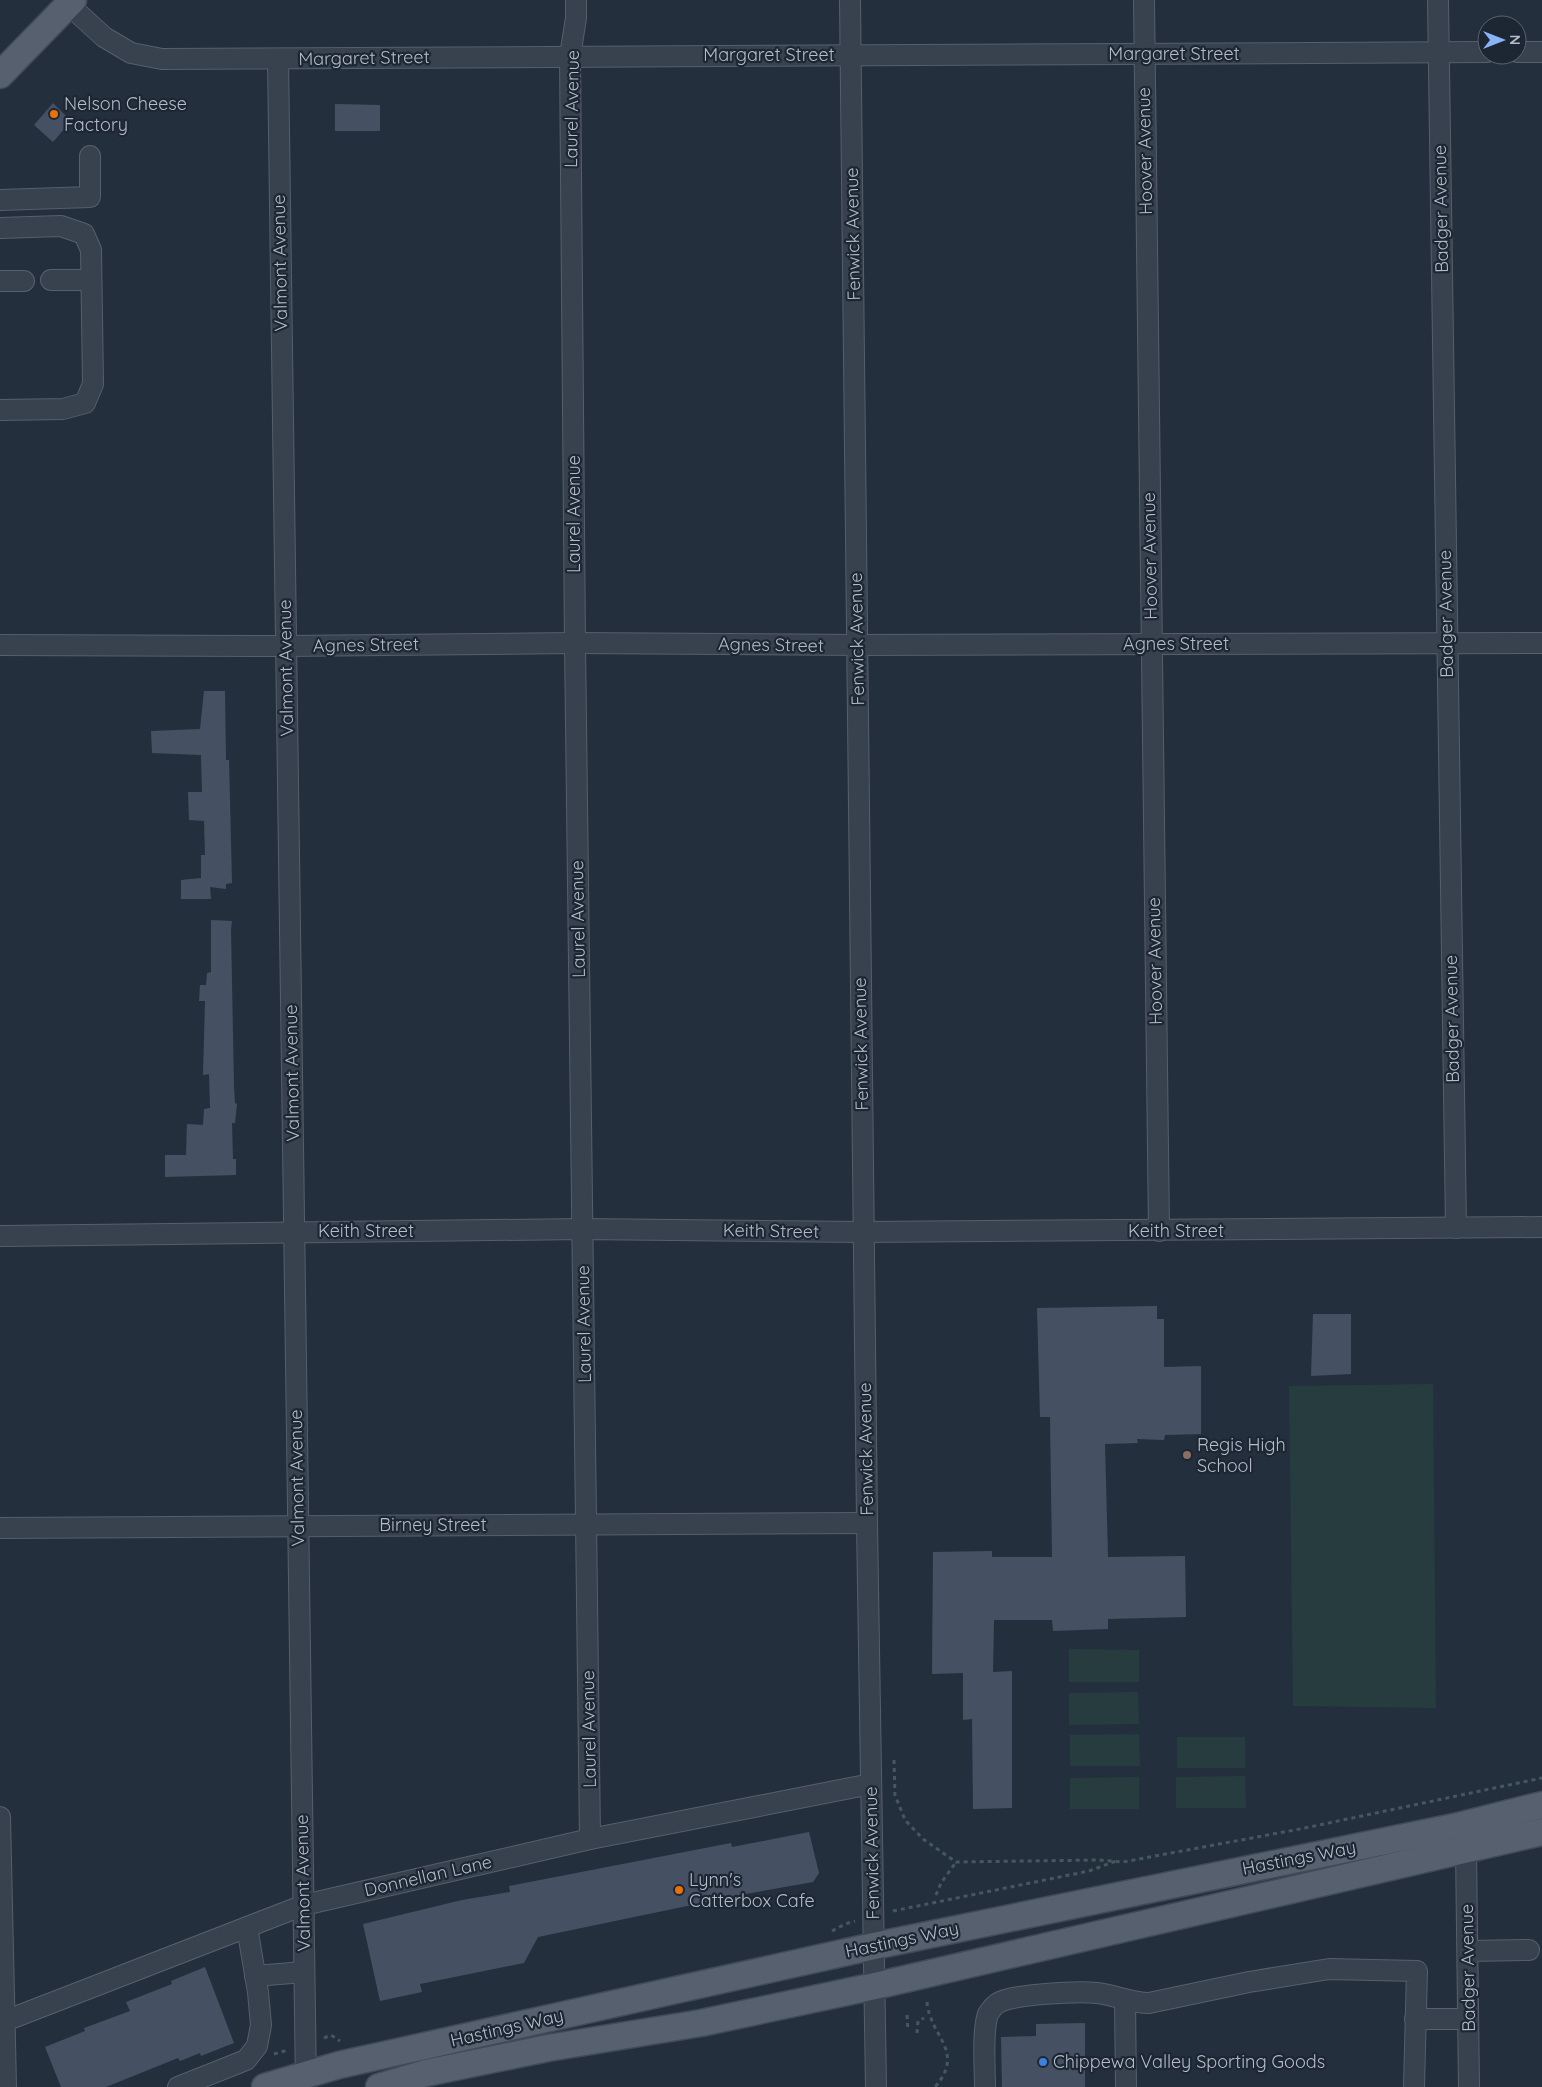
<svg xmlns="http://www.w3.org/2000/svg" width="1542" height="2087" font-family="Quicksand,sans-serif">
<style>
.green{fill:#263c3f}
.building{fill:#455162}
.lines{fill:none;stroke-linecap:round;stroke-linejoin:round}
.minor-casing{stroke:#565f6c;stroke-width:22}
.major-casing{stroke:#414a57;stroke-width:29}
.path{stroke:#44595c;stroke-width:3;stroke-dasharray:4 4;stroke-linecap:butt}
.minor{stroke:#38414e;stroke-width:20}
.major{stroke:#56606e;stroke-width:26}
.food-dot{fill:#e8710a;stroke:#1d2633;stroke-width:2}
.education-dot{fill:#8d6e63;stroke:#1d2633;stroke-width:2}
.shop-dot{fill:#3f7fe0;stroke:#1d2633;stroke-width:2}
.labels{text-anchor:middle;stroke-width:4.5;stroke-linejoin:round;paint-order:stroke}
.street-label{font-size:18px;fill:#b4bcc9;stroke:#1d2633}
.poi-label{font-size:18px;fill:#b4bcc9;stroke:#1d2633;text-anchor:start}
</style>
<rect width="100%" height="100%" fill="#242f3e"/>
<!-- green -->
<g class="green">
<path d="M1433 1384 1436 1708 1293 1706 1289 1386Z"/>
<path d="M1069 1649 1139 1650V1682H1069Z"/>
<path d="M1138 1692 1139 1724 1069 1725V1693Z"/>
<path d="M1139 1734 1140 1766H1070V1735Z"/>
<rect x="1177" y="1737" width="68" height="31"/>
<path d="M1245 1776 1246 1808H1176V1777Z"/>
<path d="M1139 1777V1809H1070V1778Z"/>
</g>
<!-- building -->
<g class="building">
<path d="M53 103 71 121 53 142 34 125Z"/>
<path d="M335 104 380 105V131H335Z"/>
<path d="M204 691H225L226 760H229L232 883 226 884V889L210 887 211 899H181V880L201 878V855H205L204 821 189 820 188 792H202L201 755 152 753 151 731 200 729Z"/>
<path d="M211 920 232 921 231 929 234 1087 235 1103 237 1104 235 1123H232L233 1159H236V1175L165 1177V1155H186L187 1124 203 1125 204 1109 210 1108 209 1074 203 1075 205 1001H199L200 985H206L207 973 211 972Z"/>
<path d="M1157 1306V1319H1164V1367L1201 1366V1434L1165 1435 1164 1440 1137 1439 1138 1443 1105 1444 1108 1557 1185 1556 1186 1617 1108 1619V1629L1053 1631 1052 1620H994L993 1672 1012 1671V1808L973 1809 972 1719 963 1720V1673L932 1674 933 1552 992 1551V1557H1052L1050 1417H1040L1037 1308Z"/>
<path d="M1313 1314H1351V1374L1311 1376Z"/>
<path d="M809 1832 819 1873 813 1882 740 1895 538 1937 524 1963 420 1984 422 1992 380 2001 363 1924 462 1900 510 1892 509 1886 731 1843 732 1847Z"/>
<path d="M205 1967 234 2043 201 2056 200 2053 180 2061 178 2058 106 2087H61L45 2047 85 2031 84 2028 130 2011 126 2002 172 1984 171 1981Z"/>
<path d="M1085 2023V2087H1002L1001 2037 1036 2036V2024Z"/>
</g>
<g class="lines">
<defs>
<g id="minor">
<path d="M576 0V18L570 56 575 643 590 1839"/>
<path d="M850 0 867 1523 876 2087"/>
<path d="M1144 0 1159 1231"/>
<path d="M1438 0 1456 1228"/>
<path d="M69 5 104 37 131 53 162 59 1487 52"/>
<path d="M1517 52H1542"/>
<path d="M278 59 306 2087"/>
<path d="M0 200 90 197V156"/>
<path d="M0 228 61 226 84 234 91 250 93 384 85 403 63 409 0 410"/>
<path d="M51 280H91"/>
<path d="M0 281H24"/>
<path d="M0 645 286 646 575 643 857 645 1542 643"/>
<path d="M0 1236 582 1229 863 1232 1542 1227"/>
<path d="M0 1528 867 1523"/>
<path d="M0 1817 6 2087"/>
<path d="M1466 1849 1469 2087"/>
<path d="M1468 1951 1529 1950"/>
<path d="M255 1976 304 1972"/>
<path d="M1125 2000 1126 2087"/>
<path d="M1415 2019H1468"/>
<path d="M0 2021H5L304 1905 590 1839 871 1784"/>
<path d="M178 2087 246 2060 257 2046 261 2025 258 1992 247 1927"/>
<path d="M985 2087C985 2068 982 2031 988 2014 990 2011 994 2005 998 2003 1013 1994 1078 1991 1097 1993 1115 1995 1131 2003 1149 2003L1249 1982 1329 1969 1417 1971 1414 2087"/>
</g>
<g id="major">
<path d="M0 75 73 0"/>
<path d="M265 2087 339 2065 874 1946 1454 1827 1542 1805"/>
<path d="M379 2087 426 2073 548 2048 701 2023 875 1986 1542 1832"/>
</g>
</defs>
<!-- minor casing -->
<use href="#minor" class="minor-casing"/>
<!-- major casing -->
<use href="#major" class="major-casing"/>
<!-- path -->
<g class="path">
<path d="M894 1760 895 1795 905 1820 923 1839 956 1862 1099 1860 1123 1862 1300 1829 1542 1778"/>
<path d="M936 1895 941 1883 956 1862"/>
<path d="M893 1911 1089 1871 1116 1861"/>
<path d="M832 1931 845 1924 855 1921"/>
<path d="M927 2002C930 2037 966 2051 935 2087"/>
<path d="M907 2015 908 2031"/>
<path d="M917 2033 918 2021 924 2018"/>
<path d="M324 2038 331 2035 340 2041"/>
<path d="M274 2054 288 2050"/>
</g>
<!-- minor -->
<use href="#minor" class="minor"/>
<!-- major -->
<use href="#major" class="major"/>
</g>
<!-- markers -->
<g class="food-dot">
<circle cx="54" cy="114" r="5"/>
<circle cx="679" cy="1890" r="5"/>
</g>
<circle class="education-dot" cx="1187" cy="1455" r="5"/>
<circle class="shop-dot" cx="1043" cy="2062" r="5"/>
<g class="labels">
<!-- street labels -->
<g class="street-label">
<text x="1174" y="60">Margaret Street</text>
<text x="769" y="61">Margaret Street</text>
<text transform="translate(364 58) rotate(-1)" y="6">Margaret Street</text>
<text transform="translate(572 109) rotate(-89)" y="6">Laurel Avenue</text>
<text transform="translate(1145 151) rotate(-91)" y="6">Hoover Avenue</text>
<text transform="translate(1441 209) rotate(-91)" y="6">Badger Avenue</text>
<text transform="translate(853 234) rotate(-91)" y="6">Fenwick Avenue</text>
<text transform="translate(280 263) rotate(-91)" y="6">Valmont Avenue</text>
<text transform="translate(574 514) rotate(-90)" y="6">Laurel Avenue</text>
<text transform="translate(1150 556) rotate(-91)" y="6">Hoover Avenue</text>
<text transform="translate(1446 614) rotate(-91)" y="6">Badger Avenue</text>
<text transform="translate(857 639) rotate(-91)" y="6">Fenwick Avenue</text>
<text x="1176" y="650">Agnes Street</text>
<text transform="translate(366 645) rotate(-1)" y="6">Agnes Street</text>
<text transform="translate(771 645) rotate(1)" y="6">Agnes Street</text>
<text transform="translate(286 668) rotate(-91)" y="6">Valmont Avenue</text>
<text transform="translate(578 919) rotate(-91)" y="6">Laurel Avenue</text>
<text transform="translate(1155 961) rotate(-91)" y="6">Hoover Avenue</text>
<text transform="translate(1452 1019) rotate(-91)" y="6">Badger Avenue</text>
<text transform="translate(861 1044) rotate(-91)" y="6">Fenwick Avenue</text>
<text transform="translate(292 1073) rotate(-91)" y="6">Valmont Avenue</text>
<text x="366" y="1237">Keith Street</text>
<text transform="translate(771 1231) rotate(1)" y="6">Keith Street</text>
<text x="1176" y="1237">Keith Street</text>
<text transform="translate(584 1324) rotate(-91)" y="6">Laurel Avenue</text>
<text transform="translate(866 1449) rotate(-91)" y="6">Fenwick Avenue</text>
<text transform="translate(297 1478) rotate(-91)" y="6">Valmont Avenue</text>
<text x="433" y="1531">Birney Street</text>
<text transform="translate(589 1729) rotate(-91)" y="6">Laurel Avenue</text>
<text transform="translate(872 1853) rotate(-91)" y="6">Fenwick Avenue</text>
<text transform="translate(1299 1858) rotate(-11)" y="6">Hastings Way</text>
<text transform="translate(428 1876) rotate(-13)" y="6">Donnellan Lane</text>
<text transform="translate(303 1883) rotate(-91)" y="6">Valmont Avenue</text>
<text transform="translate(902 1940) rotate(-12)" y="6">Hastings Way</text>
<text transform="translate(1468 1968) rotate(-91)" y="6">Badger Avenue</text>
<text transform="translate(507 2028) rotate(-13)" y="6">Hastings Way</text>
</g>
<!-- poi labels -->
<g class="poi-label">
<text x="64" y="110">Nelson Cheese<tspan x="64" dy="21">Factory</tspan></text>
<text x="1197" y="1451">Regis High<tspan x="1197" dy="21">School</tspan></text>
<text x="689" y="1886">Lynn's<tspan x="689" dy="21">Catterbox Cafe</tspan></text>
<text x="1053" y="2068">Chippewa Valley Sporting Goods</text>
</g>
</g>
<!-- north arrow -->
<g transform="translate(1502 40) rotate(90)"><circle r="24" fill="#1d2633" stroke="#59626f"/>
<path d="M0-4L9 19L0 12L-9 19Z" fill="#8ab4f8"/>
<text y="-8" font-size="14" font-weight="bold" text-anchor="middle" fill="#b4bcc9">N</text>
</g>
</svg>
